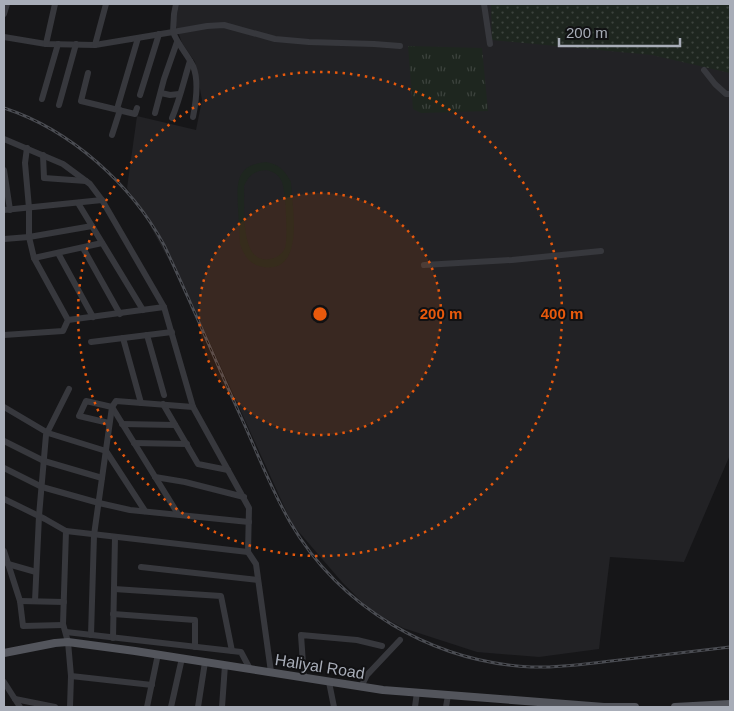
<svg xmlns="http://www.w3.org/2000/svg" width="734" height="711" font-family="Arial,sans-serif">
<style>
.built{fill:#222225}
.grass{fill:url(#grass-dots)}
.park{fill:url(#park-tufts)}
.pitch{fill:#1e261f;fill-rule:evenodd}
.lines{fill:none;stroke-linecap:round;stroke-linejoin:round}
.minor{stroke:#37383d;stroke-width:6}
.major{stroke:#53555c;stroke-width:8}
.rail-casing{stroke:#4a4c52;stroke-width:3}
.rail{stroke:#111113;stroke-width:1;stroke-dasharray:4;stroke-linecap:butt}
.ring{fill:none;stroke:#e8590c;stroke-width:2.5;stroke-dasharray:2.5 5}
.labels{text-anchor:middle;stroke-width:4;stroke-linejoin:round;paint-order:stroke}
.street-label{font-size:16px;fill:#a8adb8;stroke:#111113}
.centre{fill:#e8590c;stroke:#111113;stroke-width:2.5}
.ring-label{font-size:15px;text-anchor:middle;font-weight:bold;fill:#e8590c;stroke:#111113;stroke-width:4;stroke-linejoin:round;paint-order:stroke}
</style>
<defs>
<pattern id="grass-dots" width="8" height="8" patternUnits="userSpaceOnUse" patternTransform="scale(1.25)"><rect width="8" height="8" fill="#1e261f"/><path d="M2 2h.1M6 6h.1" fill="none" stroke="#3c433d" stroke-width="1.8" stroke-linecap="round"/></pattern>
<pattern id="park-tufts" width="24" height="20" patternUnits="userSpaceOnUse" patternTransform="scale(1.25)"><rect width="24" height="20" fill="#1e261f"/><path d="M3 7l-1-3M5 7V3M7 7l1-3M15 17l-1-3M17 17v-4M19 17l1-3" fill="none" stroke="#3c433d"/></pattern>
</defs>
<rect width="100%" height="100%" fill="#161618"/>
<!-- built -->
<path class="built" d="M179 4H730V455L684 562 610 557 599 649 539 657 477 652 403 628 370 610 342 582 292 524 192 303 144 214 127 188 137 116 196 130 202 100 195 62 182 43 175 23Z"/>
<!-- grass -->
<path class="grass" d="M491 4H730V73L652 55 492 40Z"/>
<!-- park -->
<path class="park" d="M408 46 482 48 488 111 421 113 413 109Z"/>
<!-- pitch -->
<path class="pitch" d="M266 162C279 164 285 171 291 182 292 206 306 274 263 267 250 265 244 256 240 244 239 232 239 220 238 208 237 184 235 165 266 162ZM266 170C272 171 278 174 281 180 286 187 288 240 285 248 282 254 277 258 270 259 239 265 245 205 244 186 249 175 254 171 266 170Z"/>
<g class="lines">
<!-- minor -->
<g class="minor">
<path d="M484 4 490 44"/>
<path d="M4 14 7 4"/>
<path d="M4 37 46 44 95 45 173 32 174 14 176 4"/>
<path d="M46 44 55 4"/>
<path d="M95 45 106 4"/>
<path d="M704 70 715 84 726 94H730"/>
<path d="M88 73 81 101 135 114 137 108"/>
<path d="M161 93 170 95 179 94"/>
<path d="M140 95 159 34"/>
<path d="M42 99 58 44"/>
<path d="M59 105 76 44"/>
<path d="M117 109 138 38"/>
<path d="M155 113 164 79 177 42"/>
<path d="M193 117C196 102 199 80 193 66 187 54 178 45 173 32L207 26 224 25 275 39 309 42 374 44 400 46"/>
<path d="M172 118C180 99 184 80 190 61"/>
<path d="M112 135 120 110"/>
<path d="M4 139 63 164 90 184 102 200 164 307 193 407 249 508 248 552 256 564 271 672"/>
<path d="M27 148 25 163 29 208V237L92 226"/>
<path d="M43 155 44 178 86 181"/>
<path d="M4 170 10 210"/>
<path d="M78 203 143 310"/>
<path d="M4 210 102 200"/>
<path d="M4 239 29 237 34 258 68 320 63 331 4 335"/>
<path d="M83 248 120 314"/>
<path d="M58 253 93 317"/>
<path d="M34 258 102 243"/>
<path d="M424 265 512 260 601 251"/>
<path d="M68 320 164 307"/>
<path d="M147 335 164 395"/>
<path d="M123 338 141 403"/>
<path d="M91 342 172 332"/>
<path d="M163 404 198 464 228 470"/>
<path d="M4 407 48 433 106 451 145 511"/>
<path d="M109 423 79 416 86 401 112 407 178 514"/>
<path d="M122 424 175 425"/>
<path d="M4 441 44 461 102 478"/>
<path d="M134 443 187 444"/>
<path d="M4 468 42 487 99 503 130 510 249 522"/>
<path d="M155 477 185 482 244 497"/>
<path d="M4 499 45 519 66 531 63 624 68 642 71 676 70 707"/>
<path d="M66 531 248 552"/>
<path d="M4 551 20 601 23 626 63 625"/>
<path d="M8 564 36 572"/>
<path d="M141 567 258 580"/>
<path d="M114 589 221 596 232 651"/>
<path d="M20 601 64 602"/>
<path d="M35 601 39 516 46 435 69 389"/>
<path d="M113 614 195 620V647"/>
<path d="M66 632 241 652 250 669"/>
<path d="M91 635 94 535 112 407 116 401 193 407"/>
<path d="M113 638 115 537"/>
<path d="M71 676 152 685"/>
<path d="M304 678 301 635 357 640 382 646"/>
<path d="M4 682 20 707"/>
<path d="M329 682 334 707"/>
<path d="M361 687 367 675 400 640"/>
<path d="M15 699 55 707"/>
<path d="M147 707 158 654"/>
<path d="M171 707 182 658"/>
<path d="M198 707 205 662"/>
<path d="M222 707 225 665"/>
<path d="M415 707 417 692"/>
<path d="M446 707 448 695"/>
</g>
<!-- major -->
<g class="major">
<path d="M4 653 55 643 68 642 135 651 383 690 604 707H635"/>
<path d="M675 707 730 704"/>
</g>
<defs>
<path id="rail" d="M4 108C71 130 131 184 164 245 191 302 215 360 241 417 257 452 271 489 290 522 340 608 433 662 531 667 558 668 584 664 611 661 651 656 690 652 730 647"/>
</defs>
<!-- rail casing -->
<use href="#rail" class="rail-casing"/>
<!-- rail -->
<use href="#rail" class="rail"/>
</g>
<!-- distance rings -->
<circle cx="320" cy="314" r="121" fill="#e8590c" fill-opacity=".12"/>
<g class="ring">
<circle cx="320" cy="314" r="121"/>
<circle cx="320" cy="314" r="242"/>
</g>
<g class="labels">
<!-- street labels -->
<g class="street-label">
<text transform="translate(320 666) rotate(9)" y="6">Haliyal Road</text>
</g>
</g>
<circle cx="320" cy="314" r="8" class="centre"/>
<g class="ring-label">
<text x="441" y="319">200 m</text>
<text x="562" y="319">400 m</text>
</g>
<!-- border -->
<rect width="734" height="711" fill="none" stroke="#a8adb8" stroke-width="10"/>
<!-- scale -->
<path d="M559 38v8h121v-8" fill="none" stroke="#a8adb8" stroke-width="2.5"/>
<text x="566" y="38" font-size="15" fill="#a8adb8" stroke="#111113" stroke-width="4" paint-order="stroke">200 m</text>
</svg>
